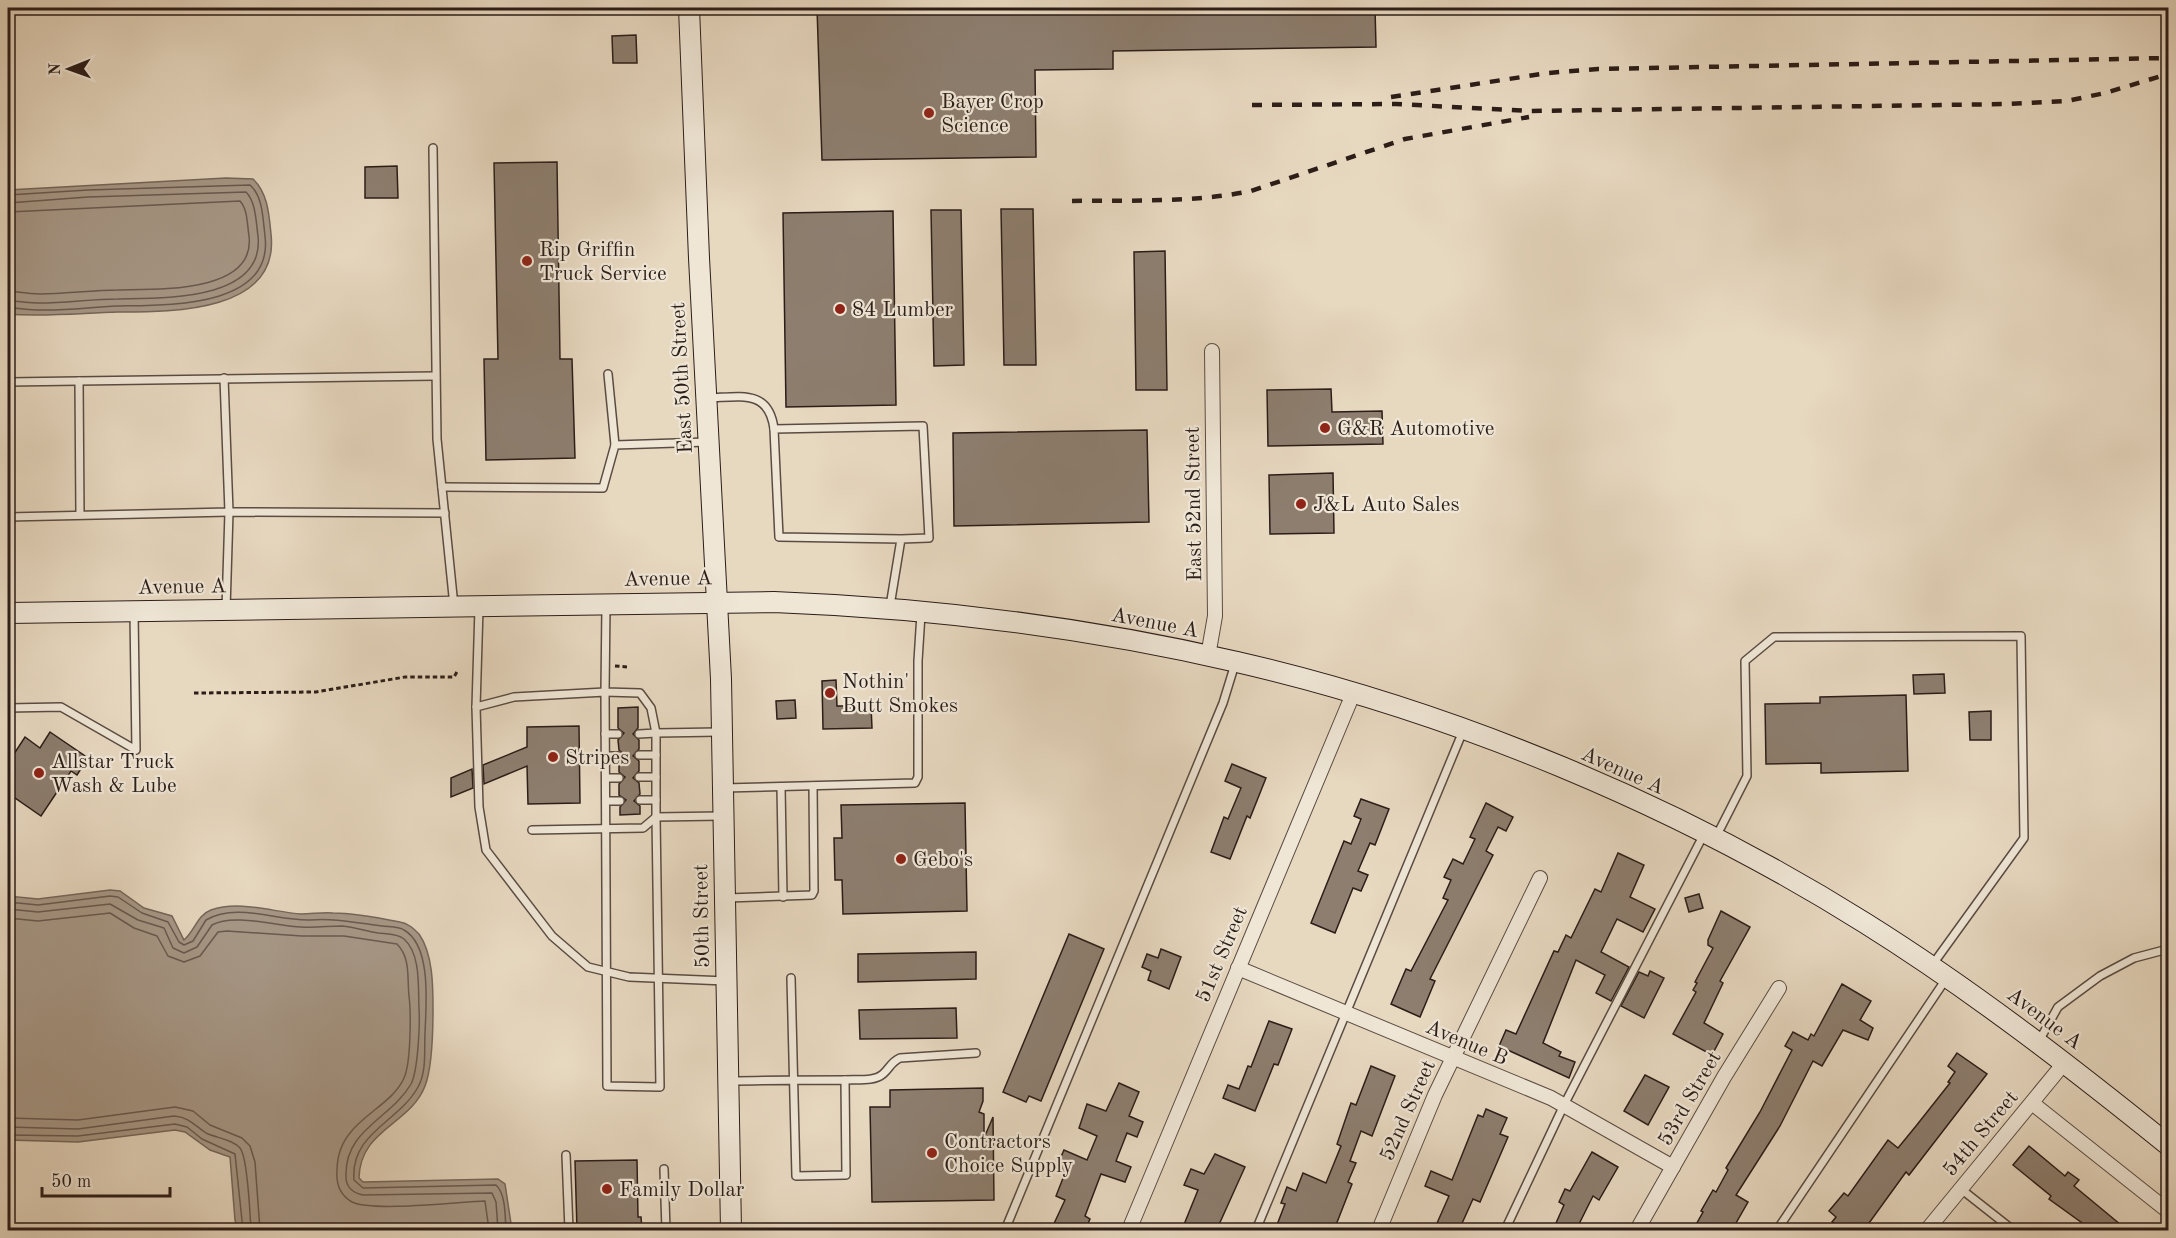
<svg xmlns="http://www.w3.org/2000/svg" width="2176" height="1238" font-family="'Old Standard TT',serif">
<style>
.water{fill:#a79887;stroke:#75675b;stroke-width:1.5}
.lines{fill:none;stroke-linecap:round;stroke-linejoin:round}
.shore{stroke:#695a50;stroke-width:1.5}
.building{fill:#8d7e6f;stroke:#2b1d18;stroke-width:1.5}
.lane-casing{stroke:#5a4c42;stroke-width:10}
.street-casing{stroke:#5a4c42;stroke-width:16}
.secondary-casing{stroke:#2b1d18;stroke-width:22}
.path{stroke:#2b1d18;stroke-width:3;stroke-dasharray:4.5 3;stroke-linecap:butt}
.lane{stroke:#efe6d6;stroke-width:7}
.street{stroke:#efe6d6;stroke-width:14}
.secondary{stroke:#efe6d6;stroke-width:20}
.rail{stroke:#2b1d18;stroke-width:4.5;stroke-dasharray:10 10;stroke-linecap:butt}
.poi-dot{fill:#8f2418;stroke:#efe6d6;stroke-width:2}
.labels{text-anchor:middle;stroke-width:4.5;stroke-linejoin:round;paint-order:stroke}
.poi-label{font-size:21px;fill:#2b1d18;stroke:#efe6d6;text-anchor:start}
.street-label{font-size:21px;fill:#2b1d18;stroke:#efe6d6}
</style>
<rect width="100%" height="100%" fill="#e7d8c0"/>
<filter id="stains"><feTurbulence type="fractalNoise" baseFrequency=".00333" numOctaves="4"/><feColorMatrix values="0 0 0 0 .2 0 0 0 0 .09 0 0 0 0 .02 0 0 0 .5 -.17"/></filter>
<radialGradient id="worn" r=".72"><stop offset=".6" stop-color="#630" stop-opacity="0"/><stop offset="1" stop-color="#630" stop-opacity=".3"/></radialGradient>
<!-- water -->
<g class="water">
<path d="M226 178 253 179C268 193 269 215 271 234 280 313 171 312 118 312 81 313 45 317 8 314V190Z"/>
<path d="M110 890 120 891 144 908 172 916 184 940C195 931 197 915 211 910 239 900 273 912 301 914 312 914 323 912 333 913 353 913 380 918 400 922 408 923 414 929 419 934 433 954 433 986 433 1009 433 1028 432 1068 425 1086 410 1125 360 1129 359 1178L363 1182 498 1179 505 1184 512 1230H238L235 1220 230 1157 210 1150 185 1132 175 1130 78 1142 8 1140V896L38 899Z"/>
</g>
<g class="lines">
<!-- shore -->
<g class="shore">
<path d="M8 195 88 190 250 185C263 196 263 220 265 236 274 309 164 305 117 306 91 307 65 311 39 310 29 310 18 308 8 308"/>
<path d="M8 203 88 197 246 192C256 202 256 222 258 236 265 302 161 298 118 299 92 299 66 303 40 303 29 303 18 301 8 301"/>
<path d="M8 212 240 201C248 210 247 224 249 236 256 294 155 289 118 290 92 290 65 294 40 294 29 294 18 292 8 291"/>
<path d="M8 902 38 905 110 896 118 897 142 913 168 922 179 942 184 945 193 941 206 920C236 902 277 921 310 920 335 918 357 923 382 926 389 927 398 926 404 930 432 946 426 1005 425 1033 424 1050 427 1071 418 1087 399 1122 350 1133 354 1180L363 1188 496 1185C506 1194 505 1217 506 1230"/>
<path d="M8 909 38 912 110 904 138 920 164 928 173 948 184 953 197 947 212 925C233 913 277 926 301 927 315 928 329 926 342 926 354 927 366 931 378 933 386 934 397 933 404 939 421 954 418 987 419 1008 420 1024 418 1071 411 1084 391 1119 344 1129 346 1177 346 1187 353 1193 363 1195L492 1193 496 1202 498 1230"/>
<path d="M8 918 38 921 110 913 134 928 157 936 168 956 184 962 200 956 218 932 227 931 302 936H344L397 944C411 958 407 979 409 996 411 1013 411 1063 404 1078 394 1101 365 1113 350 1133 341 1144 337 1157 337 1171 336 1184 340 1195 352 1202 373 1212 458 1202 485 1201L489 1230"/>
<path d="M8 1118 78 1120 175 1107 193 1111 210 1125 242 1138 250 1146 255 1162 260 1230"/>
<path d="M8 1127 78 1129 174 1116C189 1117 194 1125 206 1133 216 1138 232 1139 240 1148 248 1157 250 1216 251 1230"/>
<path d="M8 1135 78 1136 175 1124 187 1127 202 1139 235 1154 243 1230"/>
</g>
</g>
<!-- building -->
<g class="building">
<path d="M817 8H1375L1376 47 1113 51V69L1035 70 1036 157 822 160Z"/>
<path d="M636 35 637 63H613L612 36Z"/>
<path d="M557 162 560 359H572L575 458 486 460 484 359H498L494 163Z"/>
<path d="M397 166 398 198H365V167Z"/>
<path d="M1001 209H1033L1036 365H1004Z"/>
<path d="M931 210H961L964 365 934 366Z"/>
<path d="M893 211 896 405 786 407 783 213Z"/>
<path d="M1165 251 1167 390H1136L1134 252Z"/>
<path d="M1331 389 1332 412 1382 411 1383 444 1268 446 1267 390Z"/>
<path d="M1147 430 1149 522 954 526 953 433Z"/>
<path d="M1333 473 1334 533 1270 534 1269 475Z"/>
<path d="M1944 674 1945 693 1914 694 1913 675Z"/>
<path d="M836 680 837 706H871L872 728 823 729 822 681Z"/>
<path d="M1906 695 1908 771 1821 773V763L1766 764 1765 704 1820 703V697Z"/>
<path d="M795 700 796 718 777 719 776 701Z"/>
<path d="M638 707V728L633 734 639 740V749L633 756 639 761V771L633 778 639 783 640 794 634 801 640 806V814L620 815V807L626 800 619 795V784L625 777 619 772V762L625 755 619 750 618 740 624 733 618 728V708Z"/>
<path d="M1991 711V740H1970L1969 712Z"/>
<path d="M579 726 580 803 528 804 527 766 484 784 483 765 527 747V727Z"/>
<path d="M50 732 88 758 77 775 71 771 41 816 8 793V763L25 737 40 748Z"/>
<path d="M1232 764 1266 778 1250 818 1247 816 1230 859 1211 852 1224 817 1228 819 1241 788 1225 781Z"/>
<path d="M472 769 473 788 451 797V778Z"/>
<path d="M1361 799 1389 809 1375 845 1370 843 1358 871 1368 875 1361 891 1353 888 1335 933 1311 923 1344 841 1351 844 1361 819 1354 816Z"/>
<path d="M965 803 967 911 843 914 842 880H835L834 838H842L841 805Z"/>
<path d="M1486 803 1513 817 1506 831 1498 827 1486 851 1493 855 1430 979 1435 981 1420 1017 1391 1004 1406 969 1411 971 1448 900 1443 898 1451 880 1444 877 1453 859 1463 864 1475 839 1470 837Z"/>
<path d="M1618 853 1644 865 1630 897 1655 909 1643 932 1617 919 1601 952 1629 967 1611 1001 1596 993 1605 975 1576 960 1543 1043 1561 1052 1559 1056 1575 1062 1569 1078 1499 1046 1506 1030 1516 1034 1554 951 1558 952 1566 935 1571 938 1595 889 1601 892Z"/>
<path d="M1699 894 1703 908 1689 912 1685 898Z"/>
<path d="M1721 911 1750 927 1720 981 1723 983 1704 1023 1723 1034 1712 1055 1673 1034 1696 992 1693 990 1697 983 1695 982 1713 948 1708 945V940Z"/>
<path d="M1069 934 1104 949 1041 1101 1029 1096 1026 1102 1003 1092Z"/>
<path d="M1161 949 1181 957 1169 989 1148 980 1151 971 1142 967 1147 954 1158 958Z"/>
<path d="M976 952V979L858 982V954Z"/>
<path d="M1650 971 1664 978 1644 1018 1621 1006 1639 972 1648 976Z"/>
<path d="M1842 984 1871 1001 1860 1020 1873 1028 1868 1040 1843 1030 1822 1066 1813 1061 1780 1126 1736 1195 1748 1202 1732 1230H1693L1703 1212 1701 1211 1713 1190 1716 1192 1728 1170 1726 1168 1760 1112 1792 1050 1785 1046 1793 1032 1808 1040 1811 1034 1814 1036Z"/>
<path d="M956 1008 957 1038 860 1039 859 1010Z"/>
<path d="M1269 1021 1292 1029 1278 1065 1274 1064 1255 1111 1223 1098 1228 1085 1239 1089 1248 1066 1251 1067Z"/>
<path d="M1957 1053 1987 1074 1909 1175 1906 1172 1864 1230H1842L1832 1222 1836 1217 1829 1211 1844 1193 1848 1196 1888 1140 1898 1148 1916 1126 1950 1083 1948 1082 1955 1072 1948 1066Z"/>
<path d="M1371 1066 1395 1076 1372 1136 1361 1131 1350 1161 1356 1163 1348 1182 1352 1184 1334 1230H1275L1285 1204 1281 1203 1287 1187 1296 1191 1303 1173 1326 1183 1341 1146 1337 1144 1351 1103 1356 1105Z"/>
<path d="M1645 1075 1669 1087 1648 1125 1624 1111Z"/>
<path d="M1119 1083 1139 1092 1129 1116 1143 1122 1137 1137 1127 1133 1116 1161 1131 1167 1125 1182 1101 1174 1085 1216 1090 1219 1085 1230H1051L1065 1200 1056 1196 1065 1173 1056 1168 1064 1150 1087 1160 1097 1136 1079 1128 1087 1104 1106 1111Z"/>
<path d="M983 1088V1101L979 1112 984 1114V1138L993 1117 994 1200 872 1202 870 1107H890V1090Z"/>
<path d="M1486 1109 1507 1118 1500 1134 1508 1137 1480 1202 1473 1199 1459 1230H1434L1449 1196 1425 1186 1431 1171 1452 1180 1478 1115 1483 1117Z"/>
<path d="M2029 1146 2065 1176 2068 1172 2079 1180 2074 1186 2127 1230H2092L2049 1199 2051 1196 2013 1165Z"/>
<path d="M1592 1152 1618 1167 1599 1200 1593 1196 1576 1230H1572L1556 1223 1564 1205 1559 1202 1565 1189 1570 1191Z"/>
<path d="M1215 1154 1245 1167 1217 1229 1210 1226 1209 1230H1193L1183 1227 1198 1190 1184 1185 1191 1169 1204 1174Z"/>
<path d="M637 1160 638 1217H641L642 1230H577L575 1161Z"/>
</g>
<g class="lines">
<defs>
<g id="lane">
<path d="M433 148 437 439 454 606"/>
<path d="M608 374 615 445"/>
<path d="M79 381 80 515"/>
<path d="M8 382 435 376"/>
<path d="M709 398C740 397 769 389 774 429"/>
<path d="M442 487 603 488 615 445 707 442"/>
<path d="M8 517 229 512 224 378"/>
<path d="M606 605 605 692 640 693 651 708 656 733 639 734"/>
<path d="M890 606 901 539 929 538 923 426 774 429 779 537 901 539"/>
<path d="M479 608 476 707 479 807 486 850 552 936 588 967 629 977 726 981"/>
<path d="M226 609 229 512 445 513"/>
<path d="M476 707 514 697 605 692 607 1086 660 1087 656 817"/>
<path d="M8 708 61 707 136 750 134 613"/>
<path d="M719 732 656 733V817L721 816"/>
<path d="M605 734H618"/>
<path d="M639 755H656"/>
<path d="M605 756H619"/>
<path d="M639 777H656"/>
<path d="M606 778H619"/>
<path d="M781 787 783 897"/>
<path d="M724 788 915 783 918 777V661L921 614"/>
<path d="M640 800H656"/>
<path d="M606 801H620"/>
<path d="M532 830 643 828 656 817"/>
<path d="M1716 837 1747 776 1745 661 1774 637 2021 636 2024 838 1933 964"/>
<path d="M727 898 812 895 814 891 813 786"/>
<path d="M2039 1041 2058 1007 2100 976 2134 958 2168 949"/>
<path d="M845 1080C856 1079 874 1082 883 1074 890 1068 891 1062 900 1058L976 1053"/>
<path d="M729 1081C768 1080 806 1080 845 1080L846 1175 796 1176 791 978"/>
<path d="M566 1155 569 1230"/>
<path d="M664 1169 666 1230"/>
<path d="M1961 1189 2013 1230"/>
<path d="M1005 1230 1223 703 1235 664"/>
<path d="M1256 1230 1463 731"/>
<path d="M1505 1230 1564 1105 1704 834"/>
<path d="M1777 1230 1946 979"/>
</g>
<g id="street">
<path d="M1208 656 1215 616 1212 351"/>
<path d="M1238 968 1551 1098 1673 1167"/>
<path d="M2032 1103 2168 1211"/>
<path d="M1129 1230 1353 694"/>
<path d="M1379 1230 1435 1095 1540 878"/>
<path d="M1637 1230 1724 1077 1779 988"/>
<path d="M1927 1230 2065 1062"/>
</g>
<g id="secondary">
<path d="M689 8 699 258 721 679 731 1230"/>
<path d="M8 613 774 602C930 608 1086 627 1237 662 1454 712 1677 805 1865 923 1972 990 2070 1066 2168 1145"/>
</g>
</defs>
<!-- lane casing -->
<use href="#lane" class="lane-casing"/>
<!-- street casing -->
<use href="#street" class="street-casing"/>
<!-- secondary casing -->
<use href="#secondary" class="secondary-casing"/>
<!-- path -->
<g class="path">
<path d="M615 666 628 667"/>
<path d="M194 693 316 692 405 677H454L458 670"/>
</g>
<!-- lane -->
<use href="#lane" class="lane"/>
<!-- street -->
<use href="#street" class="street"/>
<!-- secondary -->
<use href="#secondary" class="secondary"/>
<!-- rail -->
<g class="rail">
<path d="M1391 97 1548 73 1598 69 2168 58"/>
<path d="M1252 105 1396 104 1530 111 2009 104 2067 101 2105 93 2168 74"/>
<path d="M1072 201C1132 200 1192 203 1251 191L1405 139 1529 117"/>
</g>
</g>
<!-- markers -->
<g class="poi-dot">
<circle cx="929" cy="113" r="6"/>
<circle cx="527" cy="261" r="6"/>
<circle cx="840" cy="309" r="6"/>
<circle cx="1325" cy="428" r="6"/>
<circle cx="1301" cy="504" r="6"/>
<circle cx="830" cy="693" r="6"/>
<circle cx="553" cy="757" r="6"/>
<circle cx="39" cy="773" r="6"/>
<circle cx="901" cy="859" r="6"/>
<circle cx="932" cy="1153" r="6"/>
<circle cx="607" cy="1189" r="6"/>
</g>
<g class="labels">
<!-- poi labels -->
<g class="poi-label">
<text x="941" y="108">Bayer Crop<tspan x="941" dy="24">Science</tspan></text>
<text x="539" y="256">Rip Griffin<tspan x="539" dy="24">Truck Service</tspan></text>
<text x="852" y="316">84 Lumber</text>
<text x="1337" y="435">G&amp;R Automotive</text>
<text x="1313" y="511">J&amp;L Auto Sales</text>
<text x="842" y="688">Nothin'<tspan x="842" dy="24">Butt Smokes</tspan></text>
<text x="565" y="764">Stripes</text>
<text x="51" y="768">Allstar Truck<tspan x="51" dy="24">Wash &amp; Lube</tspan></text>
<text x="913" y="866">Gebo's</text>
<text x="944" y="1148">Contractors<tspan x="944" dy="24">Choice Supply</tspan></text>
<text x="619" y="1196">Family Dollar</text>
</g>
<!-- street labels -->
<g class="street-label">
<text transform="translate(681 378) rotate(-93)" y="7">East 50th Street</text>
<text transform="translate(1193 504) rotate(-91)" y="7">East 52nd Street</text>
<text transform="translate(668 578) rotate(-1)" y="7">Avenue A</text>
<text transform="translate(182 586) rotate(-1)" y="7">Avenue A</text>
<text transform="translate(1155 622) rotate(11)" y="7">Avenue A</text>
<text transform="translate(1623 770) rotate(24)" y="7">Avenue A</text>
<text transform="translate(701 916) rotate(-91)" y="7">50th Street</text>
<text transform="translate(1221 954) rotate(-67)" y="7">51st Street</text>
<text transform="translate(2045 1018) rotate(37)" y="7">Avenue A</text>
<text transform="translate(1467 1042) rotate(23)" y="7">Avenue B</text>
<text transform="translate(1689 1098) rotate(-60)" y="7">53rd Street</text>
<text transform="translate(1407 1110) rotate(-66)" y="7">52nd Street</text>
<text transform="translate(1980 1133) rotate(-50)" y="7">54th Street</text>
</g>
</g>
<!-- margin -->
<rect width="2176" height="1238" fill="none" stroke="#e7d8c0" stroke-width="30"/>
<rect x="9" y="9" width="2158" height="1220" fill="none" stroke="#2b1d18" stroke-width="3"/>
<rect x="15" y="15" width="2146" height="1208" fill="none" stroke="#2b1d18" stroke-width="1.5"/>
<!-- north arrow -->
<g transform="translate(69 69) rotate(269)" stroke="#efe6d6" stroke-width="4.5" paint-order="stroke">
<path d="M0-4.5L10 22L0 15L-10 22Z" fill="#2b1d18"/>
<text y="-9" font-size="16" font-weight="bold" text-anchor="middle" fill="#2b1d18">N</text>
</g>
<!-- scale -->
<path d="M42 1187v9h128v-9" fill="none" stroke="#2b1d18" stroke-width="3"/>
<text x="51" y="1187" font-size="18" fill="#2b1d18" stroke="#efe6d6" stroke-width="4.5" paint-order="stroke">50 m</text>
<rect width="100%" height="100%" filter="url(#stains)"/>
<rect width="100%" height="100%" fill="url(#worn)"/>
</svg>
